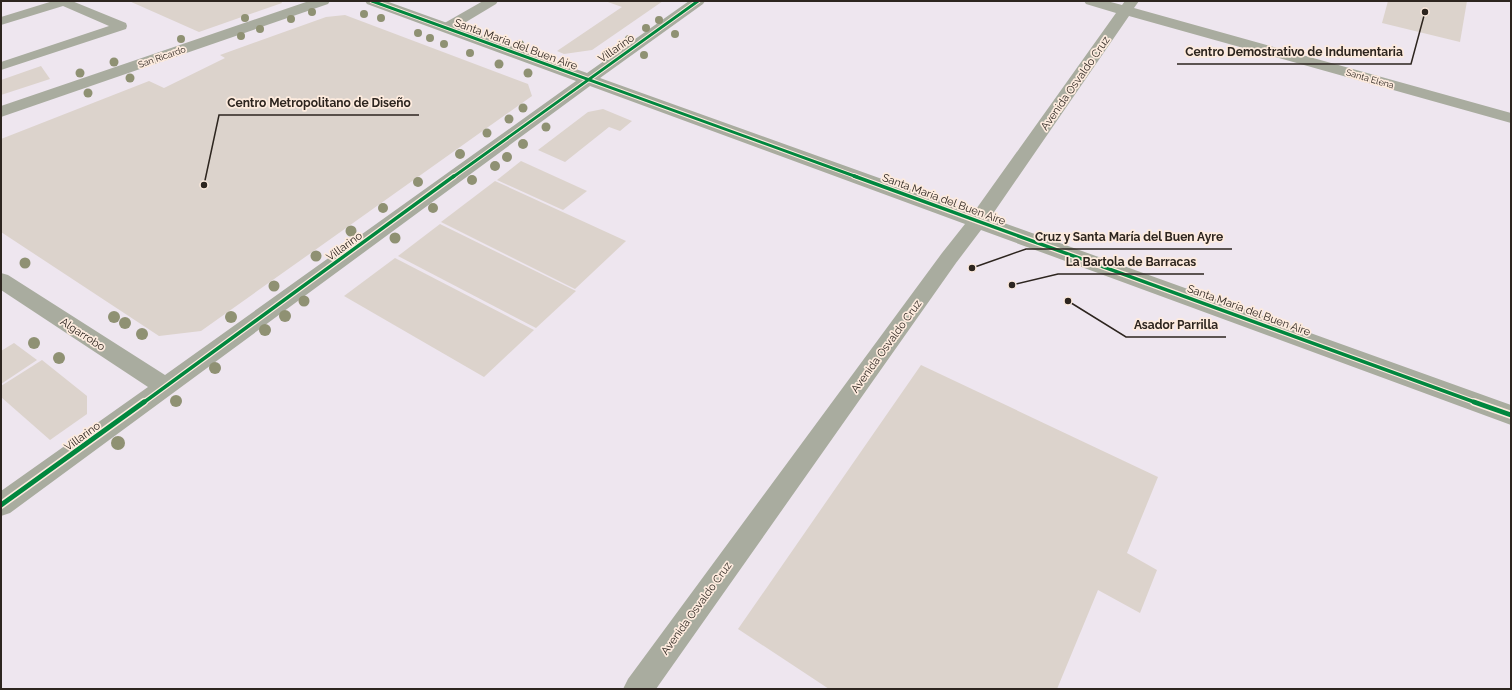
<svg xmlns="http://www.w3.org/2000/svg" width="1512" height="690" font-family="Raleway,sans-serif">
<style>
.industrial{fill:#eee6ef}
.building{fill:#dcd3cc}
.lines{fill:none;stroke-linecap:round;stroke-linejoin:round}
.lane{fill:#a9ac9f;fill-rule:evenodd}
.street{fill:#a9ac9f;fill-rule:evenodd}
.cycleway-far2-casing{stroke:#fdebde;stroke-width:5}
.cycleway-far1-casing{stroke:#fdebde;stroke-width:6}
.cycleway-casing{stroke:#fdebde;stroke-width:8}
.cycleway-far2{stroke:#00873e;stroke-width:3}
.cycleway-far1{stroke:#00873e;stroke-width:3.5}
.cycleway{stroke:#00873e;stroke-width:5}
.tree{fill:#8f9173}
.labels{text-anchor:middle;stroke-width:3.5;stroke-linejoin:round;paint-order:stroke}
.far-street-label{font-size:9px;fill:#2d251f;stroke:#fdebde}
.street-label{font-size:11px;fill:#2d251f;stroke:#fdebde}
.leader{fill:none;stroke:#2d251f;stroke-width:1.5}
.callout-dot{fill:#2d251f;stroke:#fdebde;stroke-width:1.5}
.callout-label{font-size:12px;text-anchor:middle;font-weight:bold;fill:#2d251f;stroke:#fdebde;stroke-width:3.5;stroke-linejoin:round;paint-order:stroke}
</style>
<rect width="100%" height="100%" fill="#f6ece5"/>
<!-- industrial -->
<rect class="industrial" x="1" y="1" width="1510" height="688"/>
<!-- building -->
<g class="building">
<path d="M129 1H281L282 3 199 32Z"/>
<path d="M605 1H663L592 50 564 54 557 51 622 7Z"/>
<path d="M1388 1H1467L1460 42 1382 23Z"/>
<path d="M345 15 528 84 532 96 201 331 159 336 1 232V139L149 81 164 88 225 58 220 55 326 17Z"/>
<path d="M41 66 50 79 1 95V80Z"/>
<path d="M603 109 632 121 620 131 609 127 565 162 538 150 588 112Z"/>
<path d="M521 161 587 191 563 210 497 180Z"/>
<path d="M495 181 626 241 575 289 441 222Z"/>
<path d="M440 224 576 291 536 328 398 256Z"/>
<path d="M395 258 534 330 484 377 344 296Z"/>
<path d="M14 343 37 360 1 384V351Z"/>
<path d="M42 360 87 396V414L50 440 1 397V386Z"/>
<path d="M921 365 1158 477 1127 553 1157 570 1140 613 1098 590 1057 689H829L738 629Z"/>
</g>
<g class="lines">
<!-- lane -->
<g class="lane">
<path d="M53 1H72L126 23 127 26 126 29 1 70V62L109 26 63 6 1 25V17Z"/>
<path d="M483 1H498L496 4 451 31H441L440 28 441 25Z"/>
</g>
<!-- street -->
<g class="street">
<path d="M309 1H330L328 4 1 117V106Z"/>
<path d="M365 1H386L587 73 689 1H705L703 4 600 78 974 212 1116 13 1086 4 1084 1H1107L1122 5 1125 1H1139L1134 8 1511 113V123L1129 16 990 218 1511 405V425L981 230 956 263 656 689H623L628 679 942 253 965 224 590 86 10 513 1 516V491L148 387 1 290V273L8 275 165 375 576 81 367 4Z"/>
</g>
<defs>
<g id="cycleway-far2">
<path d="M372 1 857 177"/>
<path d="M453 177 698 1"/>
</g>
<g id="cycleway-far1">
<path d="M854 176 1477 403"/>
<path d="M143 403 454 176"/>
</g>
<g id="cycleway">
<path d="M1474 402 1511 415"/>
<path d="M1 505 144 402"/>
</g>
</defs>
<!-- cycleway-far2 casing -->
<use href="#cycleway-far2" class="cycleway-far2-casing"/>
<!-- cycleway-far1 casing -->
<use href="#cycleway-far1" class="cycleway-far1-casing"/>
<!-- cycleway casing -->
<use href="#cycleway" class="cycleway-casing"/>
<!-- cycleway-far2 -->
<use href="#cycleway-far2" class="cycleway-far2"/>
<!-- cycleway-far1 -->
<use href="#cycleway-far1" class="cycleway-far1"/>
<!-- cycleway -->
<use href="#cycleway" class="cycleway"/>
</g>
<!-- trees -->
<g class="tree">
<circle cx="312" cy="12" r="4"/>
<circle cx="364" cy="14" r="4"/>
<circle cx="245" cy="18" r="4"/>
<circle cx="381" cy="18" r="4"/>
<circle cx="291" cy="19" r="4"/>
<circle cx="659" cy="20" r="4"/>
<circle cx="646" cy="28" r="4"/>
<circle cx="260" cy="29" r="4"/>
<circle cx="418" cy="33" r="4"/>
<circle cx="675" cy="34" r="4"/>
<circle cx="241" cy="36" r="4"/>
<circle cx="430" cy="38" r="4"/>
<circle cx="181" cy="39" r="4"/>
<circle cx="629" cy="39" r="4"/>
<circle cx="444" cy="44" r="4"/>
<circle cx="520" cy="44" r="4"/>
<circle cx="608" cy="52" r="4"/>
<circle cx="470" cy="53" r="4"/>
<circle cx="644" cy="55" r="4"/>
<circle cx="114" cy="62" r="4.5"/>
<circle cx="499" cy="64" r="4.5"/>
<circle cx="80" cy="73" r="4.5"/>
<circle cx="528" cy="73" r="4.5"/>
<circle cx="130" cy="78" r="4.5"/>
<circle cx="88" cy="93" r="4.5"/>
<circle cx="523" cy="108" r="4.5"/>
<circle cx="509" cy="119" r="4.5"/>
<circle cx="546" cy="127" r="4.5"/>
<circle cx="487" cy="133" r="4.5"/>
<circle cx="523" cy="144" r="5"/>
<circle cx="460" cy="154" r="5"/>
<circle cx="507" cy="157" r="5"/>
<circle cx="495" cy="166" r="5"/>
<circle cx="472" cy="180" r="5"/>
<circle cx="418" cy="182" r="5"/>
<circle cx="383" cy="208" r="5"/>
<circle cx="433" cy="208" r="5"/>
<circle cx="351" cy="231" r="5.5"/>
<circle cx="395" cy="238" r="5.5"/>
<circle cx="316" cy="256" r="5.5"/>
<circle cx="25" cy="263" r="5.5"/>
<circle cx="274" cy="286" r="5.5"/>
<circle cx="304" cy="301" r="5.5"/>
<circle cx="285" cy="316" r="6"/>
<circle cx="114" cy="317" r="6"/>
<circle cx="231" cy="317" r="6"/>
<circle cx="125" cy="323" r="6"/>
<circle cx="265" cy="330" r="6"/>
<circle cx="142" cy="334" r="6"/>
<circle cx="34" cy="343" r="6"/>
<circle cx="59" cy="358" r="6"/>
<circle cx="215" cy="368" r="6"/>
<circle cx="176" cy="401" r="6"/>
<circle cx="118" cy="443" r="7"/>
</g>
<g class="labels">
<!-- far-street labels -->
<g class="far-street-label">
<text transform="translate(162 57) rotate(-19)" y="3">San Ricardo</text>
<text transform="translate(1370 79) rotate(16)" y="3">Santa Elena</text>
</g>
<!-- street labels -->
<g class="street-label">
<text transform="translate(516 44) rotate(20)" y="4">Santa María del Buen Aire</text>
<text transform="translate(616 48) rotate(-35)" y="4">Villarino</text>
<text transform="translate(1075 83) rotate(-55)" y="4">Avenida Osvaldo Cruz</text>
<text transform="translate(944 199) rotate(20)" y="4">Santa María del Buen Aire</text>
<text transform="translate(344 246) rotate(-36)" y="4">Villarino</text>
<text transform="translate(1249 310) rotate(20)" y="4">Santa María del Buen Aire</text>
<text transform="translate(83 334) rotate(33)" y="4">Algarrobo</text>
<text transform="translate(886 346) rotate(-54)" y="4">Avenida Osvaldo Cruz</text>
<text transform="translate(82 436) rotate(-36)" y="4">Villarino</text>
<text transform="translate(696 608) rotate(-54)" y="4">Avenida Osvaldo Cruz</text>
</g>
</g>
<!-- callouts -->
<path class="leader" d="M1425 12L1411 64H1177M204 185L219 115H419M972 268L1026 249H1232M1012 285L1058 274H1204M1068 301L1126 337H1226"/>
<g class="callout-dot">
<circle cx="1425" cy="12" r="4"/>
<circle cx="204" cy="185" r="4"/>
<circle cx="972" cy="268" r="4"/>
<circle cx="1012" cy="285" r="4"/>
<circle cx="1068" cy="301" r="4"/>
</g>
<g class="callout-label">
<text x="1294" y="56">Centro Demostrativo de Indumentaria</text>
<text x="319" y="107">Centro Metropolitano de Diseño</text>
<text x="1129" y="241">Cruz y Santa María del Buen Ayre</text>
<text x="1131" y="266">La Bartola de Barracas</text>
<text x="1176" y="329">Asador Parrilla</text>
</g>
<!-- border -->
<rect width="1512" height="690" fill="none" stroke="#2d251f" stroke-width="4"/>
</svg>
